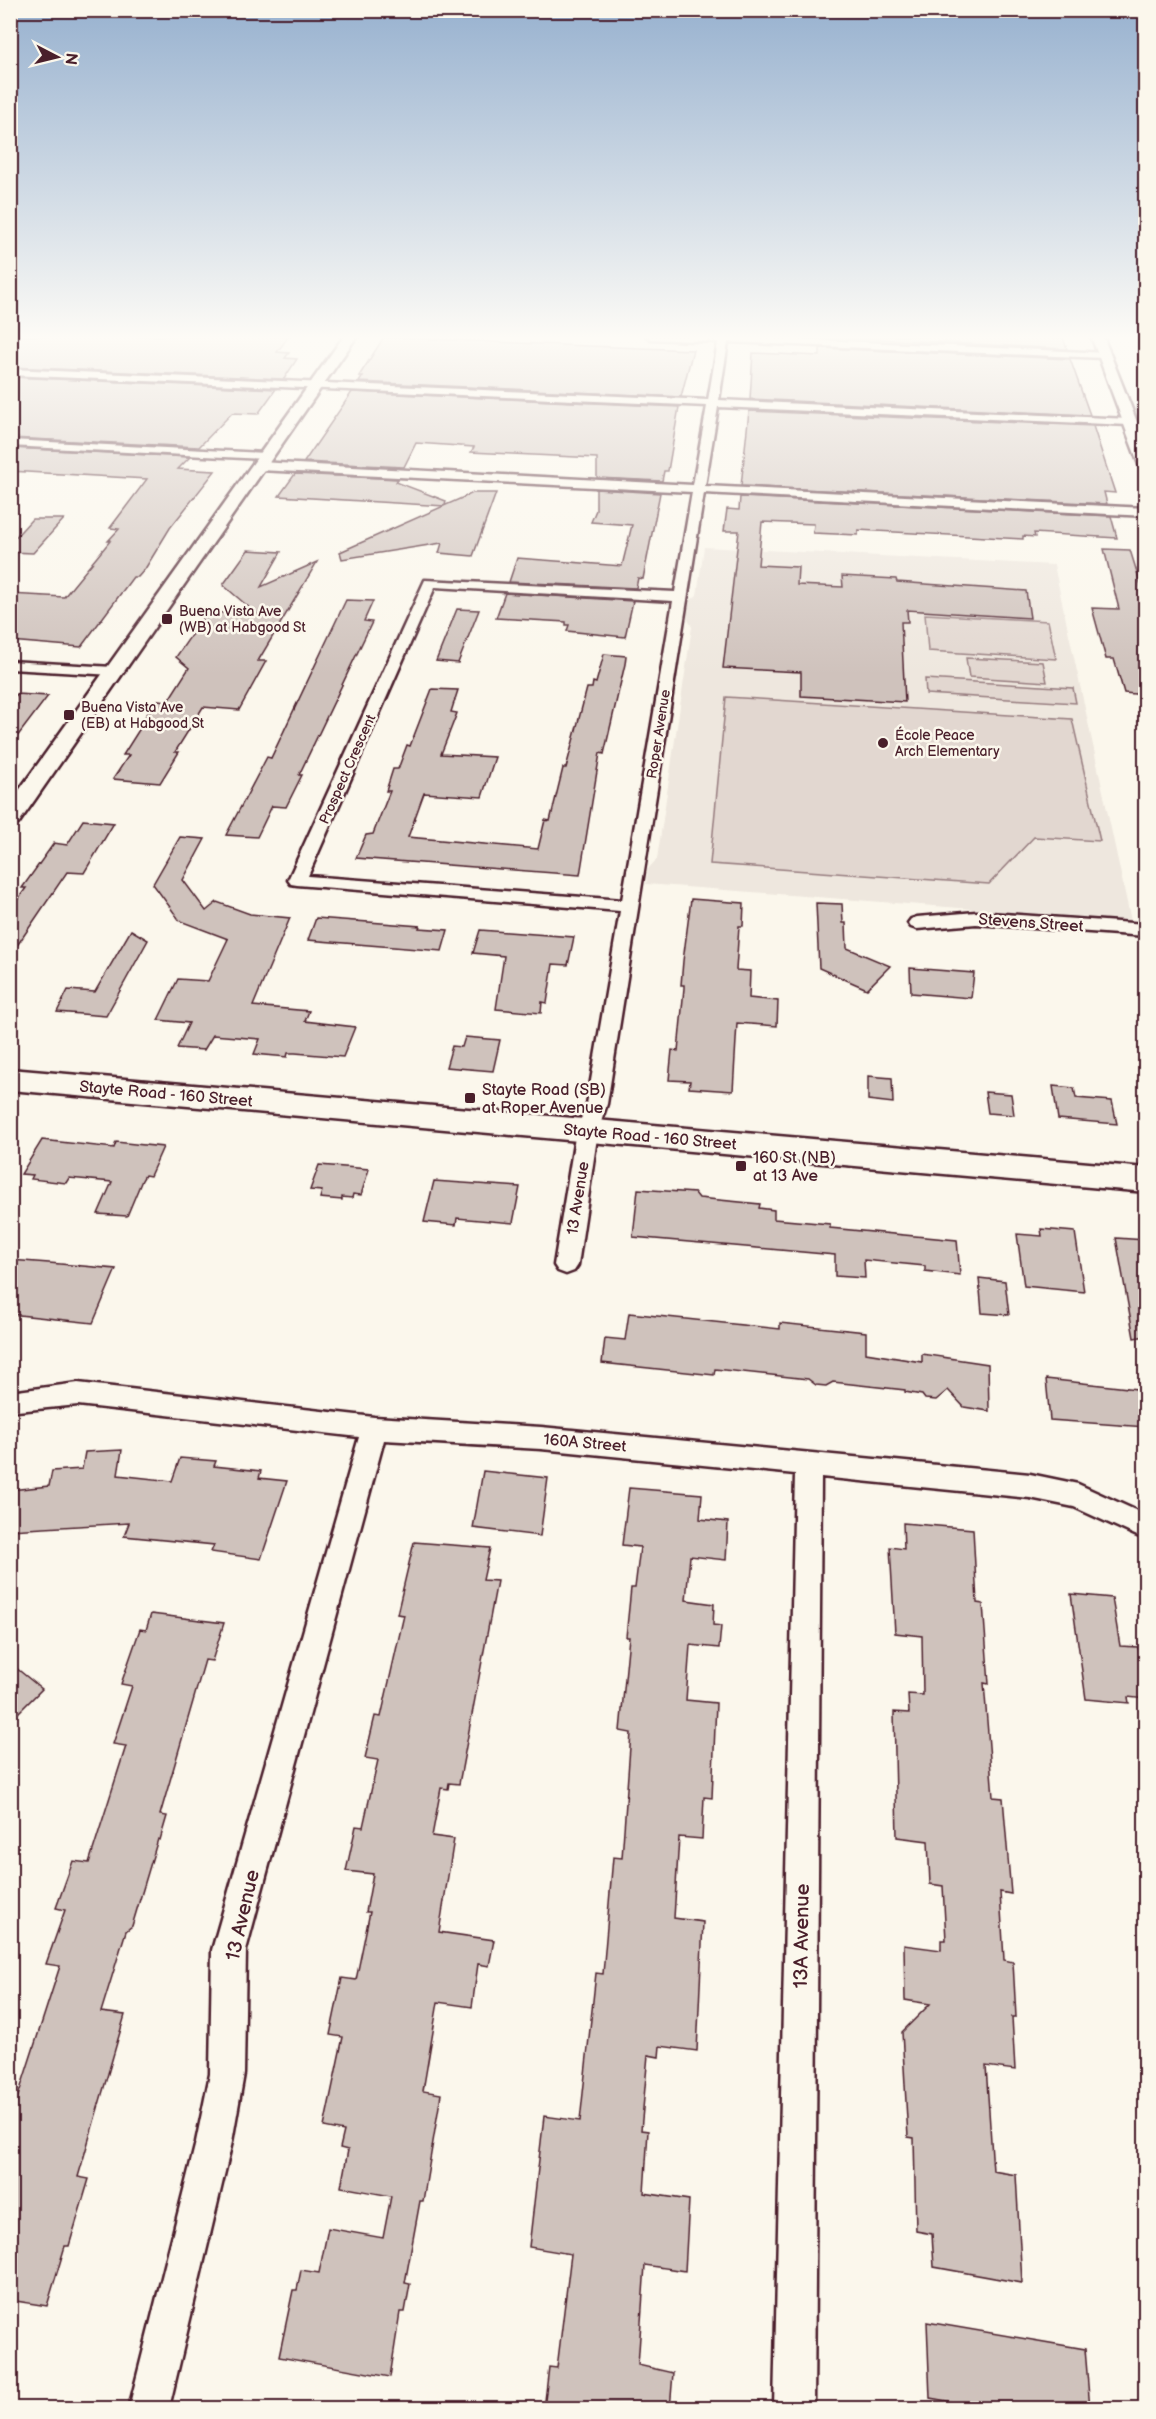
<svg xmlns="http://www.w3.org/2000/svg" width="1156" height="2419" font-family="'Balsamiq Sans',sans-serif">
<style>
.built{fill:#eee7de}
.green{fill:#e2d7d0;stroke:#967b7e;stroke-width:1.5}
.building{fill:#cfc2bc;stroke:#4a1f2b;stroke-width:1.5}
.lines{fill:none;stroke-linecap:round;stroke-linejoin:round}
.minor-casing{stroke:#4a1f2b;stroke-width:5}
.tertiary-casing{stroke:#4a1f2b;stroke-width:5}
.secondary-casing{stroke:#4a1f2b;stroke-width:5}
.minor{fill:#fbf7ec;fill-rule:evenodd}
.tertiary{fill:#fbf7ec;fill-rule:evenodd}
.secondary{fill:#fbf7ec;fill-rule:evenodd}
.poi-dot{fill:#4a1f2b;stroke:#fbf7ec;stroke-width:2}
.labels{text-anchor:middle;stroke-width:5;stroke-linejoin:round;paint-order:stroke}
.far-poi-label{font-size:14px;fill:#4a1f2b;stroke:#fbf7ec;text-anchor:start}
.far-street-label{font-size:14px;fill:#4a1f2b;stroke:#fbf7ec}
.street-label{font-size:16px;fill:#4a1f2b;stroke:#fbf7ec}
.poi-label{font-size:16px;fill:#4a1f2b;stroke:#fbf7ec;text-anchor:start}
.near-street-label{font-size:20px;fill:#4a1f2b;stroke:#fbf7ec}
</style>
<rect width="100%" height="100%" fill="#fbf7ec"/>
<filter id="ink" filterUnits="userSpaceOnUse"><feTurbulence type="fractalNoise" baseFrequency=".0167" numOctaves="2"/><feDisplacementMap in="SourceGraphic" scale="12" xChannelSelector="R" yChannelSelector="G"/><feConvolveMatrix kernelMatrix="1 2 1 2 8 2 1 2 1" color-interpolation-filters="sRGB"/></filter>
<g filter="url(#ink)">
<!-- built -->
<path class="built" d="M704 547 1054 565 1131 921 646 884 648 869 657 859 692 627 686 616 690 601 697 595Z"/>
<!-- green -->
<g class="green">
<path d="M925 614 1048 621 1056 659 928 651Z"/>
<path d="M966 658 1043 662 1047 682 969 677Z"/>
<path d="M925 679 1073 688 1076 703 926 694Z"/>
<path d="M726 697 1072 719 1100 841 1034 837 989 884 710 864Z"/>
</g>
<!-- building -->
<g class="building">
<path d="M22 336H289L277 352 289 353 285 358 297 359 284 379 10 367V346Z"/>
<path d="M821 336H1033L1063 338 1067 349Z"/>
<path d="M384 337 563 345 693 350 681 397 359 382 363 376H359Z"/>
<path d="M820 348 1070 359 1090 415 750 399 753 353 820 356Z"/>
<path d="M10 377 276 389 258 414 232 413 199 447 10 438Z"/>
<path d="M352 392 679 407 668 471H664L662 481 597 478V458L471 452 474 447 416 443 404 467 304 462Z"/>
<path d="M749 411 1093 426 1115 493 1104 492 1107 504 741 486Z"/>
<path d="M10 448 190 457 178 469 215 471 170 528 145 569 138 577H133L81 647 10 641V594L64 597 110 541H108L119 529 110 528 147 479 10 471Z"/>
<path d="M295 474 398 479 396 482 446 501 445 506 279 496Z"/>
<path d="M596 489 660 493 643 579 638 578 636 588 509 582 517 558 622 566 632 525 591 522 596 510Z"/>
<path d="M473 493H496L473 556 439 553 442 543 342 559 340 552Z"/>
<path d="M740 497 1111 516 1117 538 1034 533 1035 537 1023 536V539L858 530V535L813 533 814 524 762 522 758 565 798 567 797 585 843 587 842 576 896 579 897 582 1026 591 1030 618 907 610 908 622H901L905 702 801 696V672L723 668 739 531H724L727 509 739 510Z"/>
<path d="M32 519H64L33 553 10 552V543Z"/>
<path d="M1104 549 1130 550 1141 585 1146 604V695L1124 693 1114 659H1106L1092 608 1119 609Z"/>
<path d="M248 550 281 552 261 587 317 562 258 661H266L239 710 203 707 175 752H179L160 783 113 779 129 755H123L144 722H141L158 700 168 701 189 668 176 657 207 612 258 615 223 585Z"/>
<path d="M505 593 633 601 625 637 567 631 569 625H566V622L496 618Z"/>
<path d="M346 600 373 601 364 621 372 622 299 775H302L286 807 272 806 257 837 226 835 267 757 271 758Z"/>
<path d="M457 609 479 610 458 663 436 661Z"/>
<path d="M604 654 626 656 625 664 604 754 600 753 580 875 356 858 366 835 373 834 390 791H386L393 769H398L407 745 410 746 432 689 458 690 451 712 457 713 441 754 495 757 482 797 424 793 408 837 538 849 545 820 550 821 563 768H566L587 688H592L593 682 596 683Z"/>
<path d="M17 694 48 696 10 746V702Z"/>
<path d="M83 820 114 823 84 873 67 872 10 956V910L26 888H22L54 843 67 845Z"/>
<path d="M180 837 205 839 183 880 206 911 217 902 250 914 290 918 253 1006 309 1011 305 1021 355 1027 343 1057 295 1053H288L287 1057 254 1054 260 1039 213 1035 204 1050 177 1048 189 1023 158 1020 178 979 208 981 228 939 180 921 153 884Z"/>
<path d="M691 899 744 903 743 926H739L736 970 750 971 749 998 778 1001 777 1026 737 1023 733 1091 689 1088 690 1081 669 1080 672 1050 678 1051 684 988V985H681L683 961Z"/>
<path d="M816 903 842 904 843 923H846L847 948 890 966 867 989 819 968Z"/>
<path d="M316 918 420 926 419 928 448 930 442 951 308 940Z"/>
<path d="M131 930 148 940 106 1016 57 1012 68 990 95 992Z"/>
<path d="M480 930 574 937 568 965 553 964 547 1003 542 1002 541 1013 496 1009 504 956 473 953Z"/>
<path d="M910 968 974 973 971 998 911 993Z"/>
<path d="M465 1037 500 1040 493 1071 446 1067 452 1046 462 1047Z"/>
<path d="M868 1076 892 1078 893 1103 868 1100Z"/>
<path d="M1053 1086 1074 1088 1076 1098 1112 1101 1117 1124 1058 1119Z"/>
<path d="M985 1092 1011 1094 1014 1115 988 1113Z"/>
<path d="M42 1140 114 1148 116 1142 163 1147 150 1176 145 1175 142 1180 127 1216 98 1214 112 1182 69 1178 66 1183 31 1179 33 1175 21 1174Z"/>
<path d="M319 1165 369 1169 361 1195 353 1194 352 1198 342 1197V1200L320 1198 322 1191 310 1190Z"/>
<path d="M434 1181 520 1187 513 1223 457 1218 456 1225 424 1222Z"/>
<path d="M638 1189 695 1193 699 1198 760 1204 759 1208 774 1210V1219L830 1224V1228L957 1240 960 1275 925 1271V1266L864 1260 865 1278 835 1276V1255L633 1237Z"/>
<path d="M1041 1229 1075 1232 1084 1292 1024 1286 1017 1234 1042 1236Z"/>
<path d="M1116 1238 1146 1240V1336L1134 1338Z"/>
<path d="M10 1260 49 1263 116 1269 93 1323 10 1314Z"/>
<path d="M979 1278 1005 1281 1009 1315 982 1313Z"/>
<path d="M629 1313 780 1329V1323L866 1332V1353L922 1362V1354L988 1364 989 1411 964 1407 948 1390 936 1400 925 1399 922 1395 905 1392V1390L833 1382 826 1386 816 1385 808 1379 715 1369 714 1375 602 1363 605 1338 625 1340Z"/>
<path d="M1046 1379 1146 1390V1427L1050 1420Z"/>
<path d="M122 1450 118 1475 172 1481 180 1458 216 1461 214 1466 261 1471 259 1478 287 1481 261 1559 211 1552 214 1545 124 1536 129 1523 10 1530V1490L49 1486 52 1471 82 1469 85 1452Z"/>
<path d="M483 1471 548 1478 540 1536 473 1528Z"/>
<path d="M629 1488 702 1494 700 1519 728 1522 726 1560 690 1556 686 1600 714 1604 713 1625 721 1626 719 1648 690 1645 686 1700 716 1703 712 1798 704 1797 702 1839 679 1837 674 1918 703 1922 697 2051 660 2046 659 2057 648 2055 641 2130 648 2131 644 2193 689 2200 685 2271 645 2265 638 2365 673 2373 670 2409H544L549 2367 557 2368 571 2254 529 2247 544 2116 580 2121 596 1973 603 1974 613 1857 622 1858 631 1733 620 1731 629 1637H626L631 1588H635L640 1547 622 1545Z"/>
<path d="M903 1523 973 1529 977 1603 983 1604 989 1684 984 1683 993 1797 1003 1798 1011 1894 1000 1892 1004 1960 1013 1962 1016 2017H1012L1015 2070 986 2066 993 2171 1016 2175 1022 2283 934 2267 932 2234 916 2231 914 2138 908 2137 902 2032 930 2004 905 2000 904 1945 941 1950V1940H946L943 1886 930 1884 928 1841 897 1837 894 1712 909 1713 908 1694 923 1695 922 1636 895 1633 890 1547 904 1549Z"/>
<path d="M414 1542 490 1548 483 1580 497 1581 459 1784 449 1783 448 1789 441 1788 432 1836 454 1839 439 1932 494 1940 489 1966 478 1964 472 2007 438 2002 423 2091 441 2094 423 2201H420L405 2283 410 2284 405 2312H400L390 2377 279 2357 293 2290H297L301 2270 319 2273 328 2228 383 2238 391 2196 341 2187 348 2150 340 2148 344 2131 324 2127 343 2037 330 2035 342 1978 356 1980 370 1912H366L373 1874 346 1871 356 1826 363 1827 378 1760 365 1758 375 1716 381 1717 404 1615 397 1614Z"/>
<path d="M1071 1594 1112 1598 1120 1646 1138 1647 1146 1683V1699L1128 1697 1129 1703 1086 1699Z"/>
<path d="M151 1614 224 1623 212 1661 205 1660 160 1815 167 1816 160 1840 158 1839 132 1926 126 1931 101 2012 125 2015 78 2177 89 2179 69 2246H65L47 2306 10 2300V2121L60 1966 46 1964 65 1910 56 1908 73 1861 89 1863 126 1746 113 1744 132 1686 121 1684 140 1629 146 1630Z"/>
<path d="M10 1663 42 1689 10 1721Z"/>
<path d="M927 2322 1085 2349 1090 2409H975V2406L930 2398Z"/>
</g>
<g class="lines">
<defs>
<g id="minor">
<path d="M646 336H729L1108 353V357L1104 358 728 342 719 400 1129 419 1135 422 1129 425 718 407 705 486 1146 508V516L704 493 607 1104 598 1131 578 1265 574 1271 566 1274 558 1271 554 1265 576 1131 587 1104 620 911 297 885 291 884 288 880 425 580 675 592 692 492 259 470 253 466 259 462 693 485 707 406 10 375V369L708 400 718 342 651 339ZM435 587 673 601 622 900 308 876Z"/>
<path d="M10 440 265 453 271 456 265 459 10 446Z"/>
<path d="M10 661 113 667 120 671 113 675 10 669Z"/>
<path d="M976 912 1146 924V936L976 924 917 929 911 927 908 923 911 919 917 917Z"/>
<path d="M78 1383 374 1417 541 1427 1030 1474 1078 1484 1146 1515V1540L1074 1507 1030 1498 821 1477 814 2408H774L795 1474 541 1449 384 1440 246 1950 244 2074 232 2142 169 2408H129L196 2142 210 2074 212 1950 359 1437 78 1405 17 1411 10 1408V1392Z"/>
</g>
<g id="tertiary">
<path d="M344 336H357L18 824 10 825V803Z"/>
<path d="M1091 336H1103L1146 445V469L1139 465Z"/>
</g>
<path id="secondary" d="M10 1069 1146 1168V1192L10 1090Z"/>
</defs>
<!-- minor casing -->
<use href="#minor" class="minor-casing"/>
<!-- tertiary casing -->
<use href="#tertiary" class="tertiary-casing"/>
<!-- secondary casing -->
<use href="#secondary" class="secondary-casing"/>
<!-- minor -->
<use href="#minor" class="minor"/>
<!-- tertiary -->
<use href="#tertiary" class="tertiary"/>
<!-- secondary -->
<use href="#secondary" class="secondary"/>
</g>
</g>
<!-- sky -->
<linearGradient id="sky" x2="0" y2="1"><stop stop-color="#97b1cf"/><stop offset="0.5" stop-color="#fdfbf6"/><stop offset="1" stop-color="#fdfbf6" stop-opacity="0"/></linearGradient>
<rect width="1156" height="675" fill="url(#sky)"/>
<!-- markers -->
<g class="poi-dot">
<rect x="161" y="613" width="12" height="12" rx="3"/>
<rect x="63" y="709" width="12" height="12" rx="3"/>
<circle cx="883" cy="743" r="6"/>
<rect x="464" y="1092" width="12" height="12" rx="3"/>
<rect x="735" y="1160" width="12" height="12" rx="3"/>
</g>
<g class="labels">
<!-- far-poi labels -->
<g class="far-poi-label">
<text x="179" y="616">Buena Vista Ave<tspan x="179" dy="16">(WB) at Habgood St</tspan></text>
<text x="81" y="712">Buena Vista Ave<tspan x="81" dy="16">(EB) at Habgood St</tspan></text>
<text x="895" y="740">École Peace<tspan x="895" dy="16">Arch Elementary</tspan></text>
</g>
<!-- far-street labels -->
<g class="far-street-label">
<text transform="translate(658 734) rotate(-81)" y="5">Roper Avenue</text>
<text transform="translate(347 769) rotate(-66)" y="5">Prospect Crescent</text>
</g>
<!-- street labels -->
<g class="street-label">
<text transform="translate(1031 922) rotate(4)" y="6">Stevens Street</text>
<text transform="translate(166 1093) rotate(5)" y="6">Stayte Road - 160 Street</text>
<text transform="translate(650 1136) rotate(5)" y="6">Stayte Road - 160 Street</text>
<text transform="translate(577 1198) rotate(-81)" y="6">13 Avenue</text>
<text transform="translate(585 1442) rotate(5)" y="6">160A Street</text>
</g>
<!-- poi labels -->
<g class="poi-label">
<text x="482" y="1095">Stayte Road (SB)<tspan x="482" dy="18">at Roper Avenue</tspan></text>
<text x="753" y="1163">160 St (NB)<tspan x="753" dy="18">at 13 Ave</tspan></text>
</g>
<!-- near-street labels -->
<g class="near-street-label">
<text transform="translate(242 1915) rotate(-77)" y="7">13 Avenue</text>
<text transform="translate(801 1936) rotate(-89)" y="7">13A Avenue</text>
</g>
</g>
<!-- margin -->
<rect width="1156" height="2419" fill="none" stroke="#fbf7ec" stroke-width="36"/>
<rect x="18" y="18" width="1120" height="2383" fill="none" stroke="#4a1f2b" stroke-width="2" filter="url(#ink)"/>
<!-- north arrow -->
<g transform="translate(57 57) rotate(97)" stroke="#fbf7ec" stroke-width="4.5" paint-order="stroke">
<path d="M0-4.5L10 22L0 15L-10 22Z" fill="#4a1f2b"/>
<text y="-9" font-size="16" font-weight="bold" text-anchor="middle" fill="#4a1f2b">N</text>
</g>
</svg>
